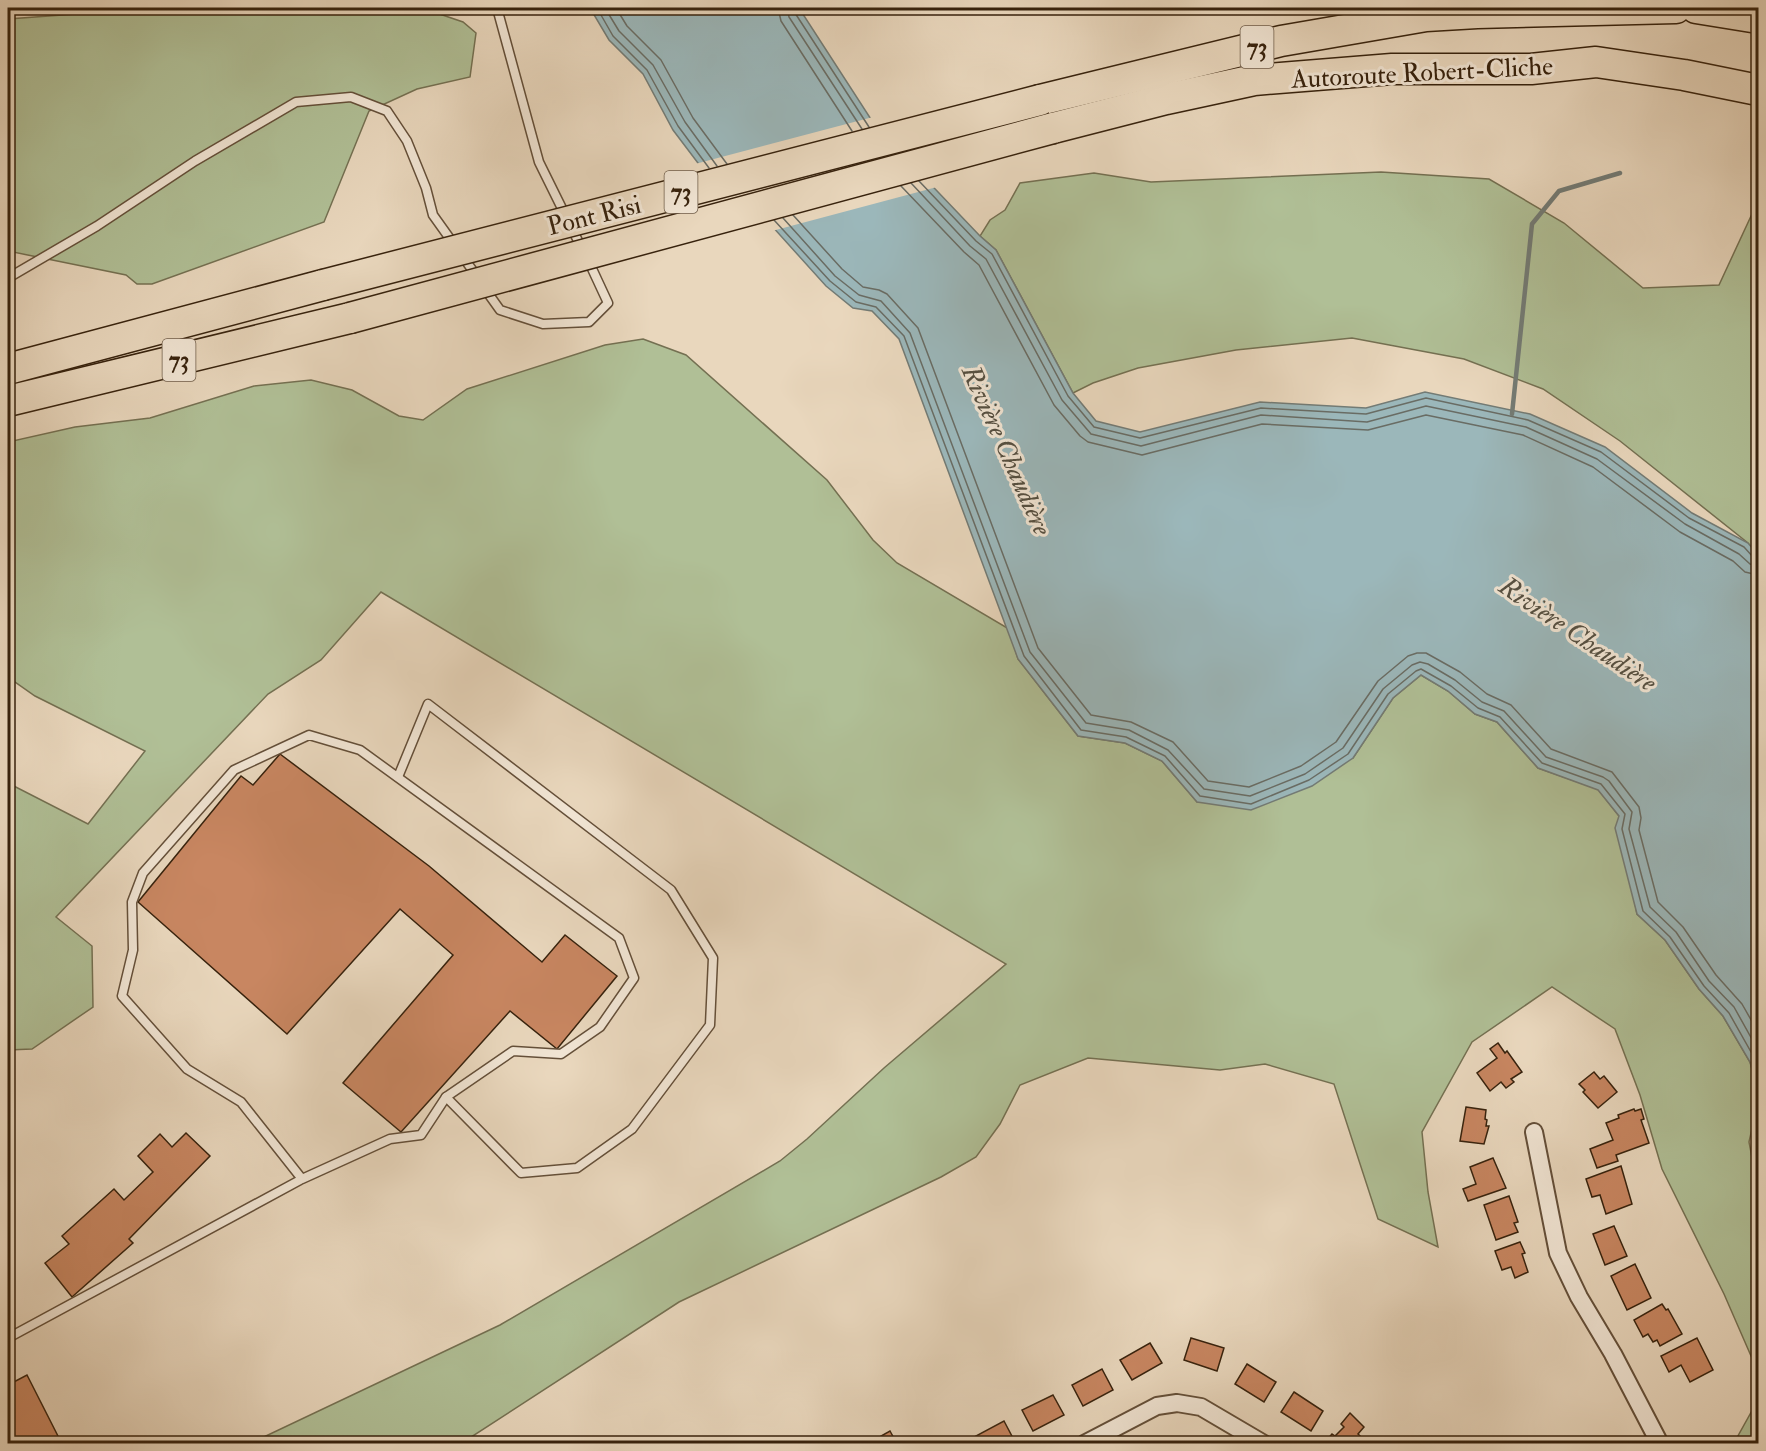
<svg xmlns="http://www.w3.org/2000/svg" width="1766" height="1451" font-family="'IM FELL Double Pica',serif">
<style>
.green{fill:#b0bf96;stroke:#747052;stroke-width:1.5}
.water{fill:#9bb7ba;stroke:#737b75;stroke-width:1.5}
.pier{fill:#e9d7bd}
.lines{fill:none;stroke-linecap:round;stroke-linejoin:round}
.shore{stroke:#696c64;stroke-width:1.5}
.stream{stroke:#737b75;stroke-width:4.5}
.building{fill:#c88661;stroke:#37220d;stroke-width:1.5}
.service-casing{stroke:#644f39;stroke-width:11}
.minor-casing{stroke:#644f39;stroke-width:20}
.motorway-casing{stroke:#37220d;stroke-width:33}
.service{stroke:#f1e5d4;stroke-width:8}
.minor{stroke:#f1e5d4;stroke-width:16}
.motorway{stroke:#e9d7bd;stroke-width:30}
.motorway-bridge-casing{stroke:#37220d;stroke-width:33;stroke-linecap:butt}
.motorway-bridge{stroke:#e9d7bd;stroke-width:30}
.labels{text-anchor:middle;stroke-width:6;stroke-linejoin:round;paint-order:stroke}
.shield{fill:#f1e5d4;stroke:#6f5c49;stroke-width:1.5}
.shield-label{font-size:24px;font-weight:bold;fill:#37220d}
.street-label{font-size:26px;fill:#37220d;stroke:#f1e5d4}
.water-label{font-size:27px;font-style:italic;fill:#554f41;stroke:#f1e5d4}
</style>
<rect width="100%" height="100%" fill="#e9d7bd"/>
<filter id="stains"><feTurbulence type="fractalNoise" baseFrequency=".00333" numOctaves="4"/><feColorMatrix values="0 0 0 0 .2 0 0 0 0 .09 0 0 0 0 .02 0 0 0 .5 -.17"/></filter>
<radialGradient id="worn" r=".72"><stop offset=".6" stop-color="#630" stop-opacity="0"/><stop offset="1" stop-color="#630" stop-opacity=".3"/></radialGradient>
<!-- green -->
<g class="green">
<path d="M158 8H422L463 22 476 33 470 77 417 89 369 111 324 222 152 284H137L126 275 8 251V19Z"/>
<path d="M1381 172 1489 179 1564 223 1643 288 1719 285 1758 201V555L1748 543 1620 441 1543 389 1464 359 1352 338 1236 350 1138 368 1093 383 1073 393 996 250 980 236 990 220 1005 210 1020 183 1094 173 1151 182Z"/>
<path d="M643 339 686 355 827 480 873 540 897 563 1009 629 1018 659 1078 736 1125 743 1162 761 1197 802 1353 758 1393 698 1421 675 1448 691 1475 714 1497 722 1538 768 1598 789 1619 816 1637 914 1665 940 1699 989 1723 1016 1750 1062 1758 1090V1102L1749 1142 1758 1188V1372L1724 1294 1662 1169 1640 1095 1615 1029 1552 987 1472 1042 1422 1132 1428 1192 1438 1247 1378 1219 1334 1084 1265 1064 1220 1070 1088 1058 1020 1085 1000 1124 976 1157 941 1177 679 1302 462 1443H251L500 1325 780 1161 807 1139 884 1068 1006 964 381 592 321 660 268 694 56 917 92 946 93 1007 32 1049 8 1050V783L88 824 145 751 35 696 8 677V442L75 427 150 418 254 386 311 380 352 390 399 416 423 420 467 389 605 345Z"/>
<path d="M1758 1400V1443H1734Z"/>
</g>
<!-- water -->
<path class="water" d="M590 8H799L876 127 980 236 996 250 1073 393 1096 421 1140 432 1260 402 1366 408 1425 392 1530 414 1605 447 1692 513 1748 543 1758 555V1090L1750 1062 1723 1016 1699 989 1665 940 1637 914 1615 828 1619 816 1598 790 1538 768 1497 722 1475 714 1448 691 1421 675 1393 698 1353 758 1312 786 1251 810 1197 802 1162 761 1125 743 1078 736 1018 659 899 339 872 311 853 308 826 286 771 225 707 175 673 130 643 74 609 40Z"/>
<!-- pier -->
<path class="pier" d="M873 117 879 125 937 187 772 231 736 207 704 177 695 164Z"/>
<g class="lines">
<!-- shore -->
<g class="shore">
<path d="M597 8 613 36 647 70 678 126 709 168"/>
<path d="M605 8 619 31 653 65 685 122 717 166"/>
<path d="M616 8 627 26 661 60 693 118 727 164"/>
<path d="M778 8 781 21 852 131"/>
<path d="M787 8 789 17 862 129"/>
<path d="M794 8 795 13 869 127"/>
<path d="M919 181 976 241 992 254 1068 396 1094 427 1140 438 1261 408 1366 414 1426 398 1528 420 1601 452 1689 518 1744 547 1753 557 1758 559"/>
<path d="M911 183 970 246 986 259 1062 400 1091 434 1141 446 1261 415 1367 422 1426 406 1526 427 1597 459 1685 524 1739 554 1750 564 1758 566"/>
<path d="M901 186 964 252 979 265 1054 405 1080 436 1088 442 1142 455 1262 424 1368 430 1426 415 1523 435 1593 467 1680 532 1733 561 1745 572 1758 575"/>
<path d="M793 215 842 269 863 287 879 290 887 294 918 328 1038 648 1091 715 1131 722 1173 742 1208 781 1249 787 1301 766 1336 742 1378 681 1408 656 1417 653H1426L1460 672 1487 694 1511 705 1551 749 1612 772 1639 807 1641 818 1639 830 1658 902 1683 927 1716 975 1742 1004 1758 1032"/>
<path d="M783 218 835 276 859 295 881 301 910 333 1030 652 1086 723 1129 730 1168 750 1204 789 1250 796 1305 774 1343 748 1383 689 1412 665 1420 662 1428 664 1455 680 1482 702 1504 711 1546 757 1603 777 1609 781 1632 812 1629 829 1650 907 1676 932 1709 981 1734 1007 1758 1050"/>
<path d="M774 220 830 281 856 302 876 307 904 336 1024 656 1081 730 1126 737 1165 756 1200 796 1251 804 1309 780 1348 754 1388 694 1416 671 1421 669 1451 686 1478 708 1500 717 1542 763 1601 784 1625 814 1622 829 1643 911 1670 937 1704 986 1729 1013 1755 1059 1758 1069"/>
</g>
<!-- stream -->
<path class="stream" d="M1512 414 1532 224 1559 191 1620 173"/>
</g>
<!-- building -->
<g class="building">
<path d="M280 754 429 866 542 962 565 935 617 976 557 1049 510 1011 401 1132 343 1083 453 955 400 909 287 1034 138 902 241 776 253 785Z"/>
<path d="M1498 1043 1505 1053 1507 1051 1522 1072 1511 1079 1514 1082 1506 1088 1501 1082 1490 1091 1477 1073 1497 1058 1490 1049Z"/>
<path d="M1594 1072 1600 1079 1604 1076 1617 1092 1598 1108 1583 1092 1585 1090 1579 1084Z"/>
<path d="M1466 1107 1486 1110 1485 1119 1487 1120 1486 1126H1489L1484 1144 1460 1141Z"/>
<path d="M1634 1109 1635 1111 1641 1109 1644 1119 1641 1120 1649 1143 1616 1155 1618 1161 1597 1168 1590 1149 1613 1140 1606 1123 1619 1118 1618 1115Z"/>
<path d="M186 1133 210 1156 129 1239 133 1243 72 1297 45 1263 69 1244 62 1236 114 1189 124 1200 153 1172 138 1156 160 1134 172 1147Z"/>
<path d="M1493 1158 1506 1188 1468 1201 1463 1189 1476 1184 1470 1167Z"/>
<path d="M1621 1166 1632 1204 1606 1214 1600 1195 1592 1197 1586 1179Z"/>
<path d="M1509 1196 1518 1222 1514 1223 1518 1232 1496 1240 1484 1205Z"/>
<path d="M1614 1226 1627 1256 1605 1265 1593 1234Z"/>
<path d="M1520 1242 1525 1253 1522 1254 1528 1272 1515 1278 1511 1267 1502 1270 1495 1251Z"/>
<path d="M1635 1264 1651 1298 1627 1310 1611 1276Z"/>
<path d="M1662 1304 1666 1310 1668 1309 1682 1334 1660 1346 1657 1340 1653 1342 1648 1334 1643 1337 1634 1320Z"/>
<path d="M1191 1338 1224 1348 1217 1371 1184 1360Z"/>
<path d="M1697 1338 1713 1370 1690 1382 1681 1365 1669 1372 1661 1356Z"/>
<path d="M1150 1343 1162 1363 1132 1380 1120 1360Z"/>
<path d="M1247 1364 1276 1382 1264 1402 1235 1384Z"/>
<path d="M1102 1369 1113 1390 1083 1406 1072 1385Z"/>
<path d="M27 1375 62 1444H8V1385Z"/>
<path d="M1294 1392 1323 1411 1311 1431 1281 1412Z"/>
<path d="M1053 1395 1064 1415 1033 1431 1022 1410Z"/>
<path d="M1350 1413 1364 1427 1358 1434 1369 1444H1329L1326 1441 1332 1434 1335 1436 1344 1427 1341 1424Z"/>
<path d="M1004 1421 1015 1442 1011 1444H977L974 1437Z"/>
<path d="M890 1431 895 1440 885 1444 881 1436Z"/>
</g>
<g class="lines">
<defs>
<g id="service">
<path d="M497 8 539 162 582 249"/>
<path d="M8 278 97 226 195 161 296 102 351 97 387 111 407 141 426 188 433 215 478 278"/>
<path d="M485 289 500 310 543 324 589 322 608 303 588 260"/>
<path d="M398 777 428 704 671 890 713 958 710 1025 632 1129 577 1168 521 1173 446 1097"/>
<path d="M8 1338 302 1179 390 1139 421 1135 446 1097 513 1051 561 1054 600 1027 634 978 619 938 360 750 309 735 234 770 143 873 132 902 133 950 122 996 187 1069 241 1102 302 1179"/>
</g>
<g id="minor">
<path d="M1534 1132 1558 1253 1579 1297 1613 1354 1660 1444"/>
<path d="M1084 1444 1157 1406 1177 1403 1201 1407 1264 1444"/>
</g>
<g id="motorway">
<path d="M1696 8 1758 18"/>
<path d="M1040 100 1281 41 1426 16 1477 13 1676 8"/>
<path d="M1053 128 1166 99 1254 80 1392 69H1531L1596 62 1684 75 1758 90"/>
<path d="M8 369 323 285"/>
<path d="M8 401 350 318"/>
</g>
</defs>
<!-- service casing -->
<use href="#service" class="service-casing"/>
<!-- minor casing -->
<use href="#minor" class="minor-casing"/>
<!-- motorway casing -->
<use href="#motorway" class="motorway-casing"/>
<!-- service -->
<use href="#service" class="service"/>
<!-- minor -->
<use href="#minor" class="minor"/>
<!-- motorway -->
<use href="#motorway" class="motorway"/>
<defs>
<g id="motorway-bridge">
<path d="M323 285 1040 100"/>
<path d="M350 318 1053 128"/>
</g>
</defs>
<!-- motorway-bridge casing -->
<use href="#motorway-bridge" class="motorway-bridge-casing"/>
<!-- motorway-bridge -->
<use href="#motorway-bridge" class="motorway-bridge"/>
</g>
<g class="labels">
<!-- shield labels -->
<g class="shield">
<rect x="1240.5" y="26" width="33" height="42" rx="4.5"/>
<rect x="664.5" y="171" width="33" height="42" rx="4.5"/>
<rect x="162.5" y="339" width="33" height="42" rx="4.5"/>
</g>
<g class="shield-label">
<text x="1257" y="55">73</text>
<text x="681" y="200">73</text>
<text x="179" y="368">73</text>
</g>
<!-- street labels -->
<g class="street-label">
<text transform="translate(1422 72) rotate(-3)" y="9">Autoroute Robert-Cliche</text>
<text transform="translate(594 215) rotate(-14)" y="9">Pont Risi</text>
</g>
<!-- water labels -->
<g class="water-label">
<text transform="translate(1007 450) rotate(66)" y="9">Rivière Chaudière</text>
<text transform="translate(1578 634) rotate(34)" y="9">Rivière Chaudière</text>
</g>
</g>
<!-- margin -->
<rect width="1766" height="1451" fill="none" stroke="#e9d7bd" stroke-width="30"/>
<rect x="9" y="9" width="1748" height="1433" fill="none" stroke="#37220d" stroke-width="3"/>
<rect x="15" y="15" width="1736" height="1421" fill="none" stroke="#37220d" stroke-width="1.5"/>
<rect width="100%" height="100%" filter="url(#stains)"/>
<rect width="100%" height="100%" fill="url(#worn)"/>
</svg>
